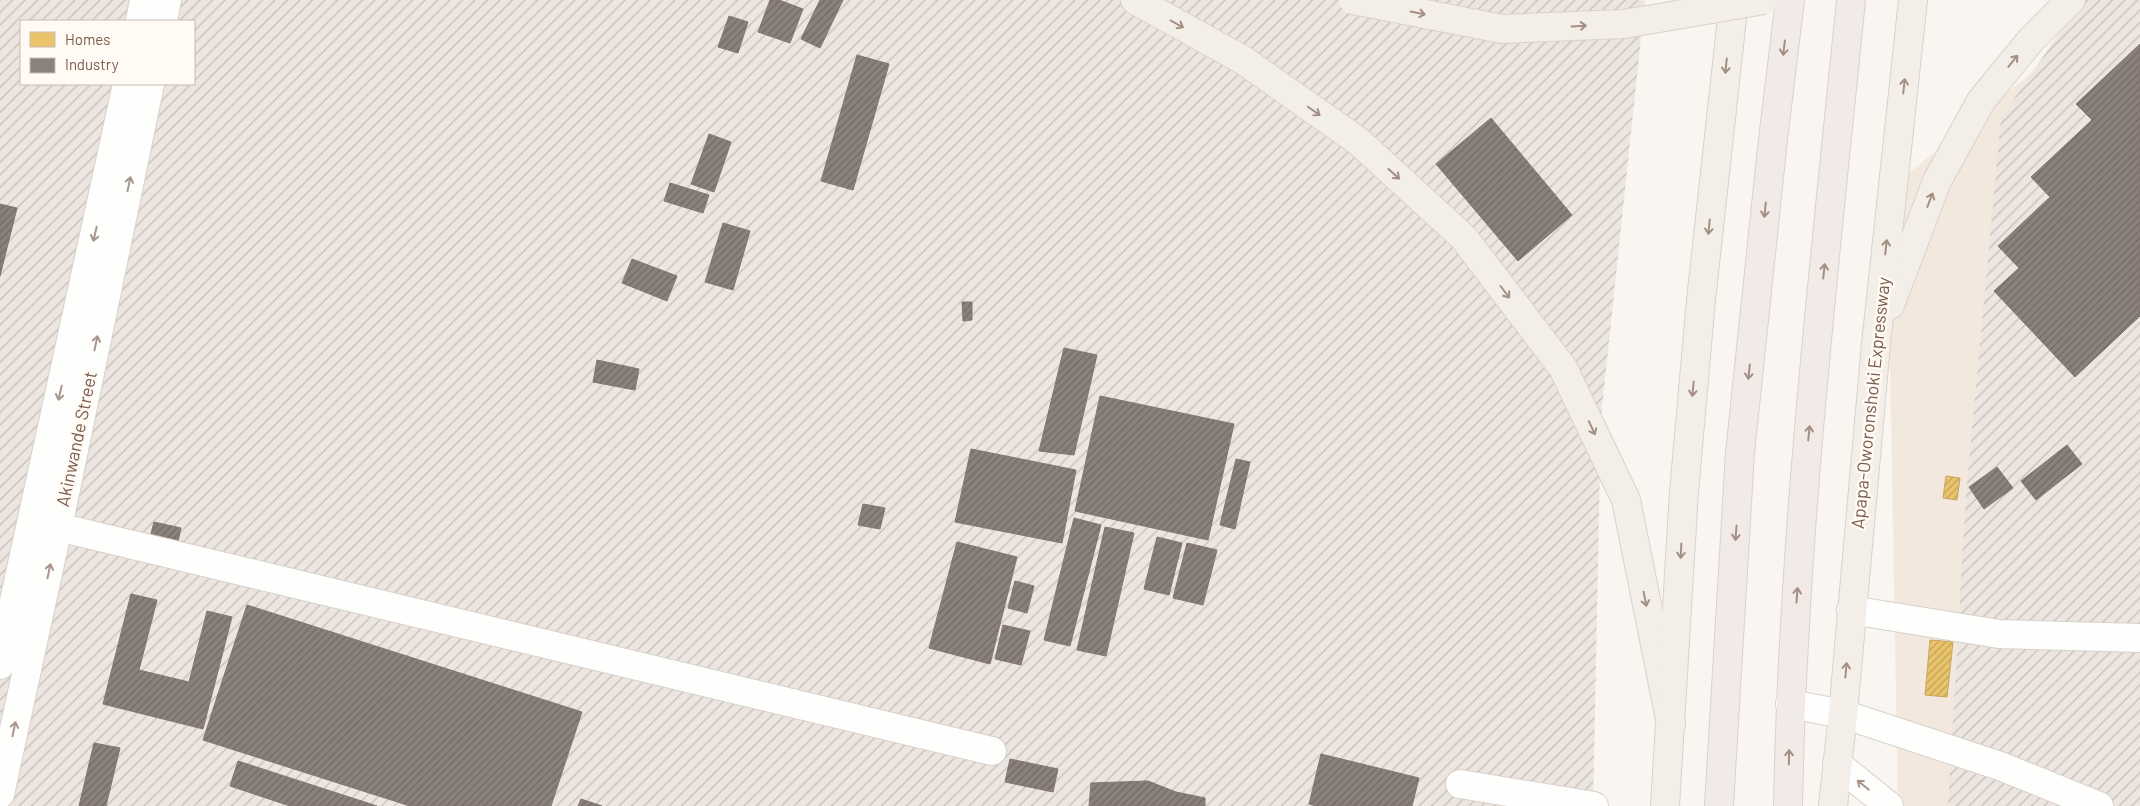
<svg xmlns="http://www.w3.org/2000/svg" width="2140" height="806" font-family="Barlow,sans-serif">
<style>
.residential{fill:#f2e8de}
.industrial{fill:url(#industrial-furrows);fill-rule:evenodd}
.homes{fill:url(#homes-hatch);stroke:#c8a561}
.industry{fill:url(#industry-hatch);stroke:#85766e}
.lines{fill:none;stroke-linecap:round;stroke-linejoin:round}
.minor-casing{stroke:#d7d1cb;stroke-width:30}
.major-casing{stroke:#dad1cc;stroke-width:30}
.highway-casing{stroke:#dad1cc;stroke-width:30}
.minor{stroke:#fefefd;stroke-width:28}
.major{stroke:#f3eee8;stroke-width:28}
.highway{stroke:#f2eae7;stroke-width:28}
.major-bridge-casing{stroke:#dad1cc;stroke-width:30;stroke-linecap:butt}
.major-bridge{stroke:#f3eee8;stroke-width:28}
.oneway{stroke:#a48f83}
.oneway2{stroke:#a48e83}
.oneway3{stroke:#a8958b}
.labels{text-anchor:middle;stroke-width:5;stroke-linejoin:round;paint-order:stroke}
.street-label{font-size:18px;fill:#7a5c4d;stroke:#fffaf3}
</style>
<defs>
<pattern id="industrial-furrows" width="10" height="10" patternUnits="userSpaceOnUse" patternTransform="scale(1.25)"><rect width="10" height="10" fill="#ede5e0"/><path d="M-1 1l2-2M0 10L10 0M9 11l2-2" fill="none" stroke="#c5bdb8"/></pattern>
<pattern id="homes-hatch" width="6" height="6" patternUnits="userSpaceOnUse" patternTransform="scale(1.25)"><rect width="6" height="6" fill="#e9c46a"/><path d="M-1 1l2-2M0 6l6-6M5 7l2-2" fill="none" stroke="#c2a259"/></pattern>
<pattern id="industry-hatch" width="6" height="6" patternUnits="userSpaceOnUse" patternTransform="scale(1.25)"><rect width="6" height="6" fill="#8a817c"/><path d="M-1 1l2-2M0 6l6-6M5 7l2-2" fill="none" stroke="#716863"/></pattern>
</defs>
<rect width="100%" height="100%" fill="#f9f5f0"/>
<!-- residential -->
<path class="residential" d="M2120 0H2140V806H1898L1887 191Z"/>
<!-- industrial -->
<g class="industrial">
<path d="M0 0H1645L1601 417 1593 806H0ZM21 21H194V84H21Z"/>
<path d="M2082 0H2140V806H1948L1966 494 2001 118Z"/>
</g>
<!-- homes -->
<g class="homes">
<path d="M1946 476 1960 478 1957 500 1943 498Z"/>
<path d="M1930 640 1953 642 1947 697 1925 695Z"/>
</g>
<!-- industry -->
<g class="industry">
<path d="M770 0H779L803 9 790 43 758 32Z"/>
<path d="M820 0H843L820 48 801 39Z"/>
<path d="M729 16 748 22 738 53 718 47Z"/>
<path d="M2140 44V316L2075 377 1994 291 2019 268 1998 246 2050 197 2031 177 2092 120 2076 104Z"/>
<path d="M857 55 889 64 853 190 821 181Z"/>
<path d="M1491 118 1572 215 1518 261 1436 164Z"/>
<path d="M709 134 731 142 714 192 691 184Z"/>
<path d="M670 183 709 195 703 213 664 201Z"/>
<path d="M0 204 17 208 0 276Z"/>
<path d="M723 223 750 231 733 290 705 282Z"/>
<path d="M632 259 677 276 667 301 622 283Z"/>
<path d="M962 302H972V320L963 321Z"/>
<path d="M1064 348 1097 355 1074 455 1039 451Z"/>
<path d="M597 360 639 369 635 390 593 382Z"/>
<path d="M1100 396 1234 424 1208 540 1075 511Z"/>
<path d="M2067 445 2082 464 2036 500 2021 481Z"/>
<path d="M971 449 1076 470 1062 543 955 522Z"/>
<path d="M1236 459 1250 462 1235 529 1220 525Z"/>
<path d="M1997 467 2013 488 1984 509 1969 487Z"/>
<path d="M863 504 885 508 880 529 858 525Z"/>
<path d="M1074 518 1101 525 1070 646 1044 640Z"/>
<path d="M154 522 181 528 176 551 148 545Z"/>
<path d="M1105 527 1134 533 1106 656 1077 650Z"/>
<path d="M1157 537 1182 543 1169 595 1144 589Z"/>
<path d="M957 542 1017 557 990 664 929 648Z"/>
<path d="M1187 543 1217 550 1203 605 1173 598Z"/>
<path d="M1015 581 1034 586 1027 613 1008 608Z"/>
<path d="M131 594 157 600 139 670 189 682 207 611 232 617 203 729 103 704Z"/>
<path d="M247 605 582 712 551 806H410L203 740Z"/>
<path d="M1003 625 1030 631 1021 665 995 659Z"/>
<path d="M94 743 120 748 106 806H79Z"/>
<path d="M1321 754 1419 778 1412 806H1316L1309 804Z"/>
<path d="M1010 759 1058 769 1053 792 1005 782Z"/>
<path d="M238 761 377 806H290L230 786Z"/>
<path d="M1148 781 1176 792 1205 798V806H1089L1091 783Z"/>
<path d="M581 799 602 806H578Z"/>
</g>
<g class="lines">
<defs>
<g id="minor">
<path d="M140 21 144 0"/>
<path d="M163 21 167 0"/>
<path d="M58 527 992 751"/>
<path d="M1851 610 1999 634 2140 638"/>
<path d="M0 665 127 84"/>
<path d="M1790 704 1843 714 2000 766 2099 806"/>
<path d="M1837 764 1889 806"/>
<path d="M1460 784 1594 806"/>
<path d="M0 794 58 527 150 84"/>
</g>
<g id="major">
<path d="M1135 0 1243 60 1358 141 1464 238 1563 368 1626 500 1671 724"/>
<path d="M1890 305 1937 181 1981 101 2030 41 2071 0"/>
<path d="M1665 806 1684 492 1701 300 1734 0"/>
<path d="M1833 806 1843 714 1876 344 1913 0"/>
</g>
<g id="highway">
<path d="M1719 806 1740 453 1773 139 1790 0"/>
<path d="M1788 806C1793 536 1824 268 1851 0"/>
</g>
</defs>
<!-- minor casing -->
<use href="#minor" class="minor-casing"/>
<!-- major casing -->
<use href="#major" class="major-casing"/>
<!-- highway casing -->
<use href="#highway" class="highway-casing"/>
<!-- minor -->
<use href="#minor" class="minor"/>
<!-- major -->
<use href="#major" class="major"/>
<!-- highway -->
<use href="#highway" class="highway"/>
<defs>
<path id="major-bridge" d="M1353 0 1502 29 1624 24 1764 0"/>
</defs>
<!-- major-bridge casing -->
<use href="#major-bridge" class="major-bridge-casing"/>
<!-- major-bridge -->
<use href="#major-bridge" class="major-bridge"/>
</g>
<!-- one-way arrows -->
<defs><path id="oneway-shaft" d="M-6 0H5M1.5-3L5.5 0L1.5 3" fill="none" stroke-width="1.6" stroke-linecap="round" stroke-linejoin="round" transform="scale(1.25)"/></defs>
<g class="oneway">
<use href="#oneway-shaft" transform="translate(1418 13) rotate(11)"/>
<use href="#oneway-shaft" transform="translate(1177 24) rotate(29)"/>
<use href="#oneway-shaft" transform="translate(1579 26) rotate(-3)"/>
<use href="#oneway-shaft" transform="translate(2013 61) rotate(-51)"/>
<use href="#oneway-shaft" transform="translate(1726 66) rotate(96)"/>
<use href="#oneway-shaft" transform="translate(1904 86) rotate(-84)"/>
<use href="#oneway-shaft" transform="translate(1314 111) rotate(35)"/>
<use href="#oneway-shaft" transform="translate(1394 174) rotate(42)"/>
<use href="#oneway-shaft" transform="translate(1930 200) rotate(-69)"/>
<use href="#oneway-shaft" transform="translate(1709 227) rotate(96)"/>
<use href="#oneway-shaft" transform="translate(1886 247) rotate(-84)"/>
<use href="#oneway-shaft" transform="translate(1505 292) rotate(53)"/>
<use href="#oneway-shaft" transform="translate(1693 389) rotate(95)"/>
<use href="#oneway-shaft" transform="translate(1592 428) rotate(65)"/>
<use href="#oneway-shaft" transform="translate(1681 551) rotate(93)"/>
<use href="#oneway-shaft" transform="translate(1645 599) rotate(79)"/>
<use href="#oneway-shaft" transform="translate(1846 670) rotate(-85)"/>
</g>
<g class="oneway2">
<use href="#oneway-shaft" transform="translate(1784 48) rotate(97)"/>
<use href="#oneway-shaft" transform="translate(1765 210) rotate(96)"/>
<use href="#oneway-shaft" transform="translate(1824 271) rotate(-84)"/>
<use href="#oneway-shaft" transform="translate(1749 372) rotate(96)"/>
<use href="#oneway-shaft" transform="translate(1809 433) rotate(-84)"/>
<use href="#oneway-shaft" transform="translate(1736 533) rotate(94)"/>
<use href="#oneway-shaft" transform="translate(1797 595) rotate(-86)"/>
<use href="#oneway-shaft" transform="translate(1789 757) rotate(-89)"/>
</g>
<g class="oneway3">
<use href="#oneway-shaft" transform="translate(129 184) rotate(-78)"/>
<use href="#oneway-shaft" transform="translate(95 234) rotate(103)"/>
<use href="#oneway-shaft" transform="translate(96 343) rotate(-78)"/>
<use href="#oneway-shaft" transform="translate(60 393) rotate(103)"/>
<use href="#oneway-shaft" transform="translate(49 571) rotate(-78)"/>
<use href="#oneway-shaft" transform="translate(14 729) rotate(-78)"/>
<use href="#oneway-shaft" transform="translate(1863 785) rotate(-141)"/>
</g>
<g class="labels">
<!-- street labels -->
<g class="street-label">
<text transform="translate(1871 403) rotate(-84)" y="6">Apapa-Oworonshoki Expressway</text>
<text transform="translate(77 439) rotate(-78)" y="6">Akinwande Street</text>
</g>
</g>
<!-- legend -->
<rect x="20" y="20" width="175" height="65" fill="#fffaf3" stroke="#cabbb1"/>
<rect x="30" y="32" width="25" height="15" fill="#e9c46a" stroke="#cabbb1"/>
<text x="65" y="45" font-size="15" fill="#7a5c4d">Homes</text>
<rect x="30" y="58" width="25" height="15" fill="#8a817c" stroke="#cabbb1"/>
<text x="65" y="70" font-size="15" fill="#7a5c4d">Industry</text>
</svg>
